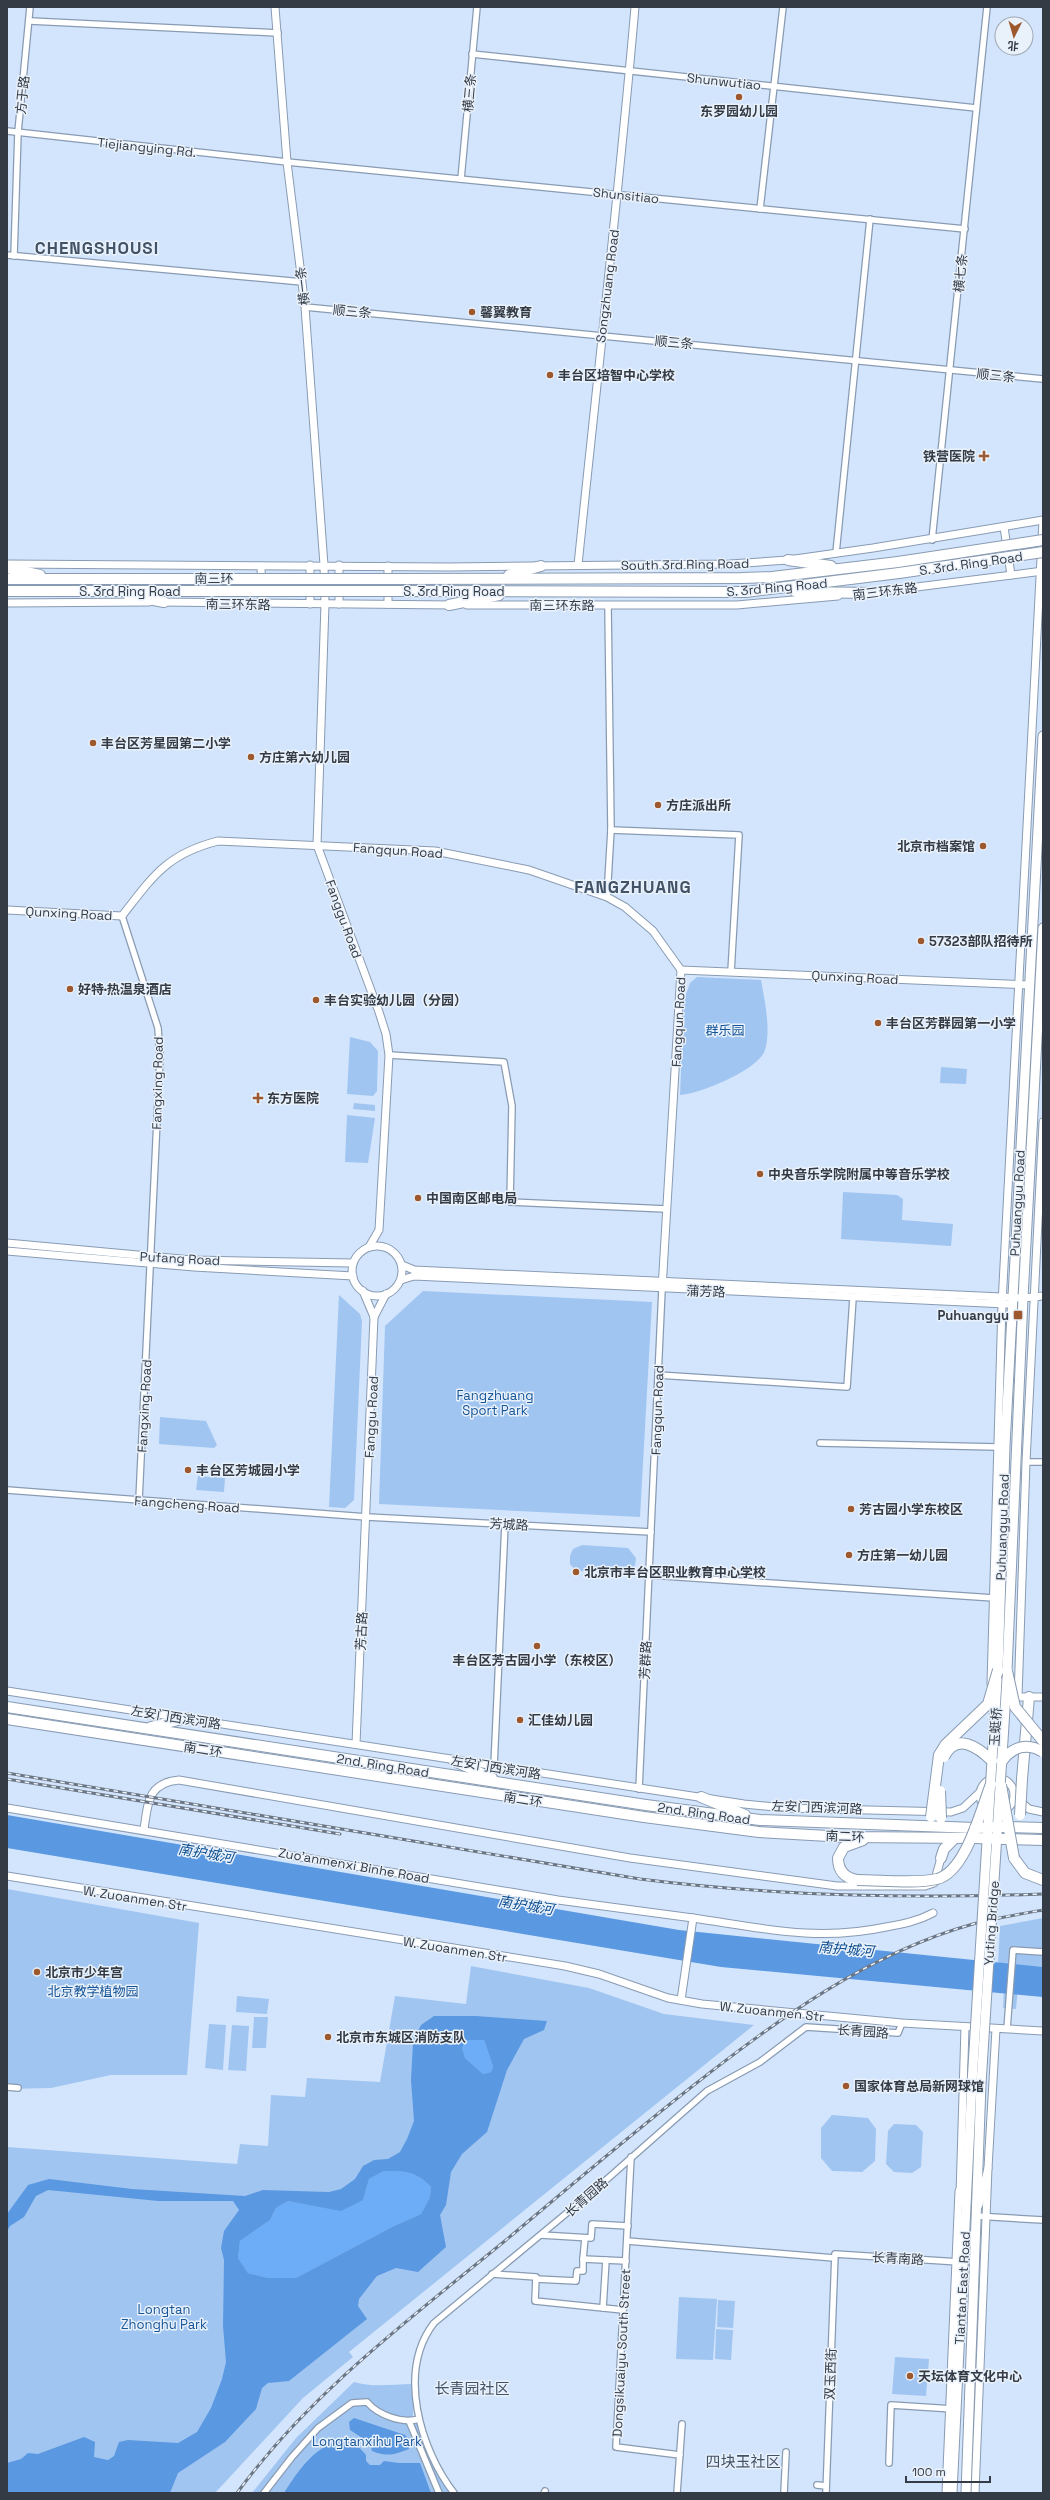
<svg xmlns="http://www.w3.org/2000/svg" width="1050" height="2500" font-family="'Space Grotesk','Noto Sans SC',sans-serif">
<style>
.green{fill:#a1c5f1}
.forest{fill:#6dacf7}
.water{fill:#5a98e1;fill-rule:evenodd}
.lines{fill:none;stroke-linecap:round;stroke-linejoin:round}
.minor-casing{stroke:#899bb2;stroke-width:8}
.tertiary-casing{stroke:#899bb2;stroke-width:9}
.primary-casing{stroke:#899bb2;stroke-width:11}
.trunk-casing{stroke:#899bb2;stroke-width:12}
.minor{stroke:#fff;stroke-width:5.5}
.tertiary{stroke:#fff;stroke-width:7}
.primary{stroke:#fff;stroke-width:9}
.trunk{stroke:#fff;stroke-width:10}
.rail-casing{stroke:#6b7685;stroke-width:3}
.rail{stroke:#e9f1fb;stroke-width:1.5;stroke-dasharray:4.5;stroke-linecap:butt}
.primary-bridge-casing{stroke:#899bb2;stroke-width:11;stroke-linecap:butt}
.trunk-bridge-casing{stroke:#899bb2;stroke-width:12;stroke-linecap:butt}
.primary-bridge{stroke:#fff;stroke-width:9}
.trunk-bridge{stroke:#fff;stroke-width:10}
.poi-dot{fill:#9d582d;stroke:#e9f1fb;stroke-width:1.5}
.labels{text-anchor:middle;stroke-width:3;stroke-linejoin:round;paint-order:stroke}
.street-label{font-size:13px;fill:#343b45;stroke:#e9f1fb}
.poi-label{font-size:13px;font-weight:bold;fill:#343b45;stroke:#e9f1fb;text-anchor:start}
.park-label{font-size:13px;fill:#155497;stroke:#e9f1fb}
.water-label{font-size:14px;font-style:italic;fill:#0d4e91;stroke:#e9f1fb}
.quarter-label{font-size:15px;fill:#435367;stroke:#e9f1fb}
.district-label{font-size:17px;font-weight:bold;letter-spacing:1px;fill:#435367;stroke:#e9f1fb}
</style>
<rect width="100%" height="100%" fill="#d2e5fd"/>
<!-- green -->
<g class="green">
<path d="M697 977 761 980C765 1003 771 1029 765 1050 759 1070 699 1094 680 1095L684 1000 690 983Z"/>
<path d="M350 1037 370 1042 378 1051 377 1091 373 1096 347 1094Z"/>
<path d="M941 1067 967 1069 966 1084 940 1083Z"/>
<path d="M354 1103 375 1105V1111L353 1109Z"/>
<path d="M347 1115 375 1118 368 1163 345 1162Z"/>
<path d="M843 1192 897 1195 903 1199 902 1220 953 1224 951 1246 841 1239Z"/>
<path d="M423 1291 652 1302 640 1517 379 1504 385 1326Z"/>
<path d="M339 1295 360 1314 362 1321 354 1500 345 1508 329 1507Z"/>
<path d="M160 1417 206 1421 217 1445 214 1448 159 1444Z"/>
<path d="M198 1476 225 1478 224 1492 196 1490Z"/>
<path d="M582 1545 628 1548 636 1558 635 1566 630 1573 576 1571 570 1564V1556L573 1549Z"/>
<path d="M7 1889 199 1923 187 2075H111L51 2088 7 2089Z"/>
<path d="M1043 1918V1967L1020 1966 1016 2009 1003 2008 1005 1965 998 1964 1000 1926Z"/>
<path d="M471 1966 589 1988 664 2014 754 2025 349 2352 353 2357 303 2398 215 2493H7V2147L237 2164 240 2144 268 2146 271 2095 305 2097 307 2078 380 2082 395 1996 466 2004Z"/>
<path d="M237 1996 269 1999 267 2014 236 2012Z"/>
<path d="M254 2017H268L266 2048H252Z"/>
<path d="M209 2024 226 2025 223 2070 205 2068Z"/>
<path d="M232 2025 249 2026 246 2071 228 2070Z"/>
<path d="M832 2115 868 2118 876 2129 875 2161 862 2172 832 2171 821 2158V2128Z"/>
<path d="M894 2124 916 2125 923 2132 921 2167 912 2173 894 2172 886 2164 888 2131Z"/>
<path d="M679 2297 717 2299 713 2360 676 2359Z"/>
<path d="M718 2300 735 2301 733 2328 717 2327Z"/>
<path d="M716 2329 733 2330 731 2360 715 2359Z"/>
<path d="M895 2357 929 2359 926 2396 892 2394Z"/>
<path d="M354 2382C373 2388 393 2384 413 2384V2420L418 2425 432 2462 450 2493H252L296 2438Z"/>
</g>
<!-- forest -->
<g class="forest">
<path d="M466 2039 484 2040 493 2066 491 2072 483 2074 465 2058 462 2048Z"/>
<path d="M384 2171C404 2171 416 2171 431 2187L430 2197 421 2214 392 2227 296 2278H268L248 2273 238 2258 240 2241 270 2220 276 2208 288 2201 311 2205 363 2200 369 2179Z"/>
</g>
<!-- water -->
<g class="water">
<path d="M7 1815 679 1930 1043 1967V1997L721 1967 7 1848Z"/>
<path d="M434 2016H476L547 2021 544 2030 524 2039 507 2070 487 2132 462 2154 451 2172 446 2205 440 2215 446 2247 418 2272 396 2268 377 2276 359 2299 358 2306 367 2319 289 2381 268 2383 262 2388 256 2409 225 2442 178 2473 170 2493H7V2463L21 2459 28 2453 38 2454 84 2437 95 2442 94 2457 108 2460 114 2456 119 2442 128 2440 178 2443 197 2432 211 2408 222 2379 226 2362 223 2326 224 2260 221 2248 224 2231 239 2210 233 2201H158L48 2190 36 2196 24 2217 10 2226 7 2231V2214L28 2185 49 2179 132 2189 245 2196 263 2190 329 2192 341 2189 355 2179 363 2166 374 2160 388 2159 400 2152 407 2139 414 2121 411 2080 413 2043 421 2025ZM466 2040H484L493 2066 491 2072 483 2074 465 2058 462 2048ZM384 2171C404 2171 416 2171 431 2187L430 2197 421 2214 392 2227 296 2278H268L248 2273 238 2258 240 2241 270 2220 276 2208 288 2201 341 2211 363 2200 369 2179Z"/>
<path d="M354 2418 405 2435 409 2440V2449C394 2455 387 2457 372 2451L370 2443 350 2430 349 2422Z"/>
<path d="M347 2439 357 2445 366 2455V2461L370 2465H380L384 2461 399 2463H420L431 2493H284C299 2469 317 2443 347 2439Z"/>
</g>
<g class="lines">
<defs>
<g id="minor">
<path d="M30 21 278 33"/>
<path d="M472 54 976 108"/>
<path d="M7 131 287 162 965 229"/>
<path d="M461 179 477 7"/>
<path d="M760 209 783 7"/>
<path d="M7 255 302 282"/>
<path d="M14 256 18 132 30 7"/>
<path d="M305 307 1043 379"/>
<path d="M932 540 987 7"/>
<path d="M836 553 870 219"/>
<path d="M611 830 739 835 731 972"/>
<path d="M607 897 611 830 608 606"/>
<path d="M122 916 158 1028 160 1057 139 1500"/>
<path d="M389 1055 504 1062 512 1106 510 1202 666 1209"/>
<path d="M658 1375 847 1387 853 1298"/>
<path d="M820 1443 997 1447"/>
<path d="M1026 1462H1043"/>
<path d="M7 1490 367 1517 651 1532"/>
<path d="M649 1575 994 1598"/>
<path d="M494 1766 505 1524"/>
<path d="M639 1789 662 1289"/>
<path d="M1007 2029 1013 1950 1043 1952"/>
<path d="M7 2087 18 2088"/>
<path d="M631 2157 616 2447 680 2455"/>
<path d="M976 2216 1043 2220"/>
<path d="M541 2235 591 2238 592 2224 628 2226"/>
<path d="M627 2241 834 2258"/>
<path d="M583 2259 585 2238"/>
<path d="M492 2274 536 2277 535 2301 623 2310"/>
<path d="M536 2279 576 2281 577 2271H583V2259L626 2261"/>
<path d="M603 2308 606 2260"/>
<path d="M409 2421 439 2493"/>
<path d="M889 2463 891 2405 953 2409"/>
<path d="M817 2485 826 2486"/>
<path d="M264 2493 292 2457 318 2428 352 2403 367 2402C378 2415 402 2424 419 2419"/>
<path d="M454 2493C420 2449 397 2371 434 2323L597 2188 707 2091 760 2062 806 2027 898 2033 902 2023"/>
<path d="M544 2493 545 2491"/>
<path d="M677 2493 682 2424"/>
<path d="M784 2493 786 2452"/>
<path d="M826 2493 835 2254 959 2262"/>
</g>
<g id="tertiary">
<path d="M275 7 287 162 305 307 324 565 325 604 317 845 379 1012 386 1034 389 1055 379 1230 369 1247"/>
<path d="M1004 527 1011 575"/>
<path d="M7 564 449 567 730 564 788 560 873 548 1043 520"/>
<path d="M310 565V604"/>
<path d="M339 565V604"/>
<path d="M578 565C597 379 619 193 635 7"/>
<path d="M261 566 262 605"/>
<path d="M388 566V604"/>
<path d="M869 593 1043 571"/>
<path d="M159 602 453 605"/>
<path d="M7 603 149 602"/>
<path d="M467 605H737L838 596"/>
<path d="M7 910 122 916C153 876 167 854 218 841L435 851 529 870 607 897 625 907 653 931 681 970 662 1289"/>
<path d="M681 970 1030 985"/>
<path d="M7 1243 192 1260 353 1263"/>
<circle cx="377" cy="1271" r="25"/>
<path d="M7 1251 194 1267 353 1276"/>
<path d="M402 1265 414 1270 1023 1298 1043 1296"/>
<path d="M401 1280 414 1276 1006 1304"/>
<path d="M374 1317 386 1294"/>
<path d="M991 1684 1002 1304 1043 520"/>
<path d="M7 1691 744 1804 786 1808 951 1812 963 1808 980 1792"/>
<path d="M1010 1697H1018L1026 1462 1043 1122"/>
<path d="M1018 1697H1043"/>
<path d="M356 1744 374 1317 363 1291"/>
<circle cx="997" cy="1795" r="17"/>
<path d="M1018 1799 1029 1809 1043 1812"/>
<path d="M7 1808 558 1900 693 1918 681 2000"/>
<path d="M990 1811 994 1817 991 1864"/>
<path d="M144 1829C148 1804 147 1783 179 1780L630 1858 837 1886H925L934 1883 941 1858"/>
<path d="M7 1876 565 1966 599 1974 668 1998 702 2004 902 2023 1043 2031"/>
<path d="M693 1918C762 1928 816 1942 886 1927 903 1924 918 1921 933 1913"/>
<path d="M980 2024 985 1952"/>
<path d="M960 2195 965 2027"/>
<path d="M979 2205 988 2168 996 2029"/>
<path d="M946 2493 959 2191"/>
<path d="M975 2493 988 2168"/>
</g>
<g id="primary">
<path d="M998 1670 1005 1446 1043 736"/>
<path d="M1007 1671 1023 1298 1043 928"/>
<path d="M952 2493 972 2083"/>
<path d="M966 2493 981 2084"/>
</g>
<g id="trunk">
<path d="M788 560 831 566"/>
<path d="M7 568 40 575"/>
<path d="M509 575 541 566"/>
<path d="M7 579H250"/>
<path d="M394 579 742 578 772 577 898 562"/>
<path d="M7 591H250"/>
<path d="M395 591 746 592 899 573"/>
<path d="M796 592 872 593"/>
<path d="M128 595 164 602"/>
<path d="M449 605 499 595"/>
<path d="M7 1707 646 1805 760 1820 975 1828"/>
<path d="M7 1719 644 1817 759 1832 846 1837 975 1838"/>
<path d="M151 1727 186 1718"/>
<path d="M454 1761 492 1778"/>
<path d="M1022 1779 1029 1697"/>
<path d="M701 1797 745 1815"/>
<path d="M1005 1827 1043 1828"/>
<path d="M1005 1839 1043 1840"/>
<path d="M941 1858 944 1849 955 1838"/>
<path d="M1014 1858 1025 1873 1043 1880"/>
<path d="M857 1880C845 1878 838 1871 838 1858L844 1847 863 1840"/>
</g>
</defs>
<!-- minor casing -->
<use href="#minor" class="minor-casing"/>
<!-- tertiary casing -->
<use href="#tertiary" class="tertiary-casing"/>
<!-- primary casing -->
<use href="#primary" class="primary-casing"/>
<!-- trunk casing -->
<use href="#trunk" class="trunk-casing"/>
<!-- minor -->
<use href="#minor" class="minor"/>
<!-- tertiary -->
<use href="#tertiary" class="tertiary"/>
<!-- primary -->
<use href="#primary" class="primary"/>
<!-- trunk -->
<use href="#trunk" class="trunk"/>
<defs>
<g id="rail">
<path d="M7 1773 640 1879C775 1896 907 1899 1043 1894"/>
<path d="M7 1779 340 1834"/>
<path d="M237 2493C310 2393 411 2318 506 2240 568 2188 630 2135 694 2085 778 2019 869 1953 973 1924 996 1918 1020 1914 1043 1910"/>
</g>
</defs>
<!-- rail casing -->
<use href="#rail" class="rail-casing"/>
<!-- rail -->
<use href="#rail" class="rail"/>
<defs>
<g id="primary-bridge">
<path d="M972 2083 997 1680"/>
<path d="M981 2084 1007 1678"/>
</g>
<g id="trunk-bridge">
<path d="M898 562 1043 540"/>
<path d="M899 573 1043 552"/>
<path d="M250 579H394"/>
<path d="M250 591H395"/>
<path d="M1007 1671 1015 1707 1043 1741"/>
<path d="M944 1757C956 1731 979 1748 992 1761"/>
<path d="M1002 1761C1012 1747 1027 1742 1043 1752"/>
<path d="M1001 1785 1014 1858"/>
<path d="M940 1791 941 1818"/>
<path d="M1020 1815 1022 1779"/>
<path d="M931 1817 939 1755 946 1744 988 1704 998 1670"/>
<path d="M975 1828 1005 1827"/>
<path d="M975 1838 1005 1839"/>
<path d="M857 1880C881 1880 914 1884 937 1879 966 1872 981 1809 991 1784"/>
</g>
</defs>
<!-- primary-bridge casing -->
<use href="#primary-bridge" class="primary-bridge-casing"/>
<!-- trunk-bridge casing -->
<use href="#trunk-bridge" class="trunk-bridge-casing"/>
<!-- primary-bridge -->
<use href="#primary-bridge" class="primary-bridge"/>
<!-- trunk-bridge -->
<use href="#trunk-bridge" class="trunk-bridge"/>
</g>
<!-- markers -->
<g class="poi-dot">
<circle cx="739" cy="97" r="4"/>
<circle cx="472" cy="312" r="4"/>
<circle cx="550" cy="375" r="4"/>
<path d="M982 450h4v4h4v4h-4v4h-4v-4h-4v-4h4z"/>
<circle cx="93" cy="743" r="4"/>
<circle cx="251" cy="757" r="4"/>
<circle cx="658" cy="805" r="4"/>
<circle cx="983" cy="846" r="4"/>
<circle cx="921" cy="941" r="4"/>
<circle cx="70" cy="989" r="4"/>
<circle cx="316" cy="1000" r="4"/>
<circle cx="878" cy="1023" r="4"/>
<path d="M256 1092h4v4h4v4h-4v4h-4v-4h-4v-4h4z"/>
<circle cx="760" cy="1174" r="4"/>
<circle cx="418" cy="1198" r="4"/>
<rect x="1013" y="1310" width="10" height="10" rx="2"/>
<circle cx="188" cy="1470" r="4"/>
<circle cx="851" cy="1509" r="4"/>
<circle cx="849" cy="1555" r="4"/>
<circle cx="576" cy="1572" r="4"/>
<circle cx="537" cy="1646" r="4"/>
<circle cx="520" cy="1720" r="4"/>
<circle cx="37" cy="1972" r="4"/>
<circle cx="328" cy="2037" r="4"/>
<circle cx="846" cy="2086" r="4"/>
<circle cx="910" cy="2376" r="4"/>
</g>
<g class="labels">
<!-- street labels -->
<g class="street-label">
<text transform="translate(724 81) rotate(6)" y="5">Shunwutiao</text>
<text transform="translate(469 93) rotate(-85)" y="5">横三条</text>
<text transform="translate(22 95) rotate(-84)" y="5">方于路</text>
<text transform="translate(147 147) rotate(6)" y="5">Tiejiangying Rd.</text>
<text transform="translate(626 195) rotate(6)" y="5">Shunsitiao</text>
<text transform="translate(960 273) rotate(-84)" y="5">横七条</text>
<text transform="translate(302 286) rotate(-97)" y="5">横一条</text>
<text transform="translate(607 286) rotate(-83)" y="5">Songzhuang Road</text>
<text transform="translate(352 311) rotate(5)" y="5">顺三条</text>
<text transform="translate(674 342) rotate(5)" y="5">顺三条</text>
<text transform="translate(996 375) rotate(6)" y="5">顺三条</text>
<text transform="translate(971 563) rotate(-8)" y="5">S. 3rd. Ring Road</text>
<text transform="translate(685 564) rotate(-1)" y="5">South 3rd Ring Road</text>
<text x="214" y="583">南三环</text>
<text transform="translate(777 587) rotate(-5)" y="5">S. 3rd Ring Road</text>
<text x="130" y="596">S. 3rd Ring Road</text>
<text x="454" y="596">S. 3rd Ring Road</text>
<text transform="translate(885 591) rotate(-7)" y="5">南三环东路</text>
<text transform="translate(238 604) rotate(1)" y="5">南三环东路</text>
<text x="562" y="610">南三环东路</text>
<text transform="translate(398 850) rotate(4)" y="5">Fangqun Road</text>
<text transform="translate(69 913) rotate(3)" y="5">Qunxing Road</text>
<text transform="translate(344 919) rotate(70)" y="5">Fanggu Road</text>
<text transform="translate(855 977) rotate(3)" y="5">Qunxing Road</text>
<text transform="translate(678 1022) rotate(-87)" y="5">Fangqun Road</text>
<text transform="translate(157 1083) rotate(-89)" y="5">Fangxing Road</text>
<text transform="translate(1017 1203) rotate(-87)" y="5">Puhuangyu Road</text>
<text transform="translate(180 1258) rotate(3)" y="5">Pufang Road</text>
<text transform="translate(706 1291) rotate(2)" y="5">蒲芳路</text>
<text transform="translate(144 1406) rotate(-87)" y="5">Fangxing Road</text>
<text transform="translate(657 1410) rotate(-88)" y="5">Fangqun Road</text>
<text transform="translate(371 1417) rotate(-87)" y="5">Fanggu Road</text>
<text transform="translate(187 1504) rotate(4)" y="5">Fangcheng Road</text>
<text transform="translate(509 1524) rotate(3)" y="5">芳城路</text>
<text transform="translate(1002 1527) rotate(-88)" y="5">Puhuangyu Road</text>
<text transform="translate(361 1631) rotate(-87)" y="5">芳古路</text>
<text transform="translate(645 1660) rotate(-87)" y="5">芳群路</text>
<text transform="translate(176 1717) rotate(9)" y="5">左安门西滨河路</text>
<text transform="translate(995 1727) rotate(-86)" y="5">玉蜓桥</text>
<text transform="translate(203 1749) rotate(9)" y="5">南二环</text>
<text transform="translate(383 1765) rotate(9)" y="5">2nd. Ring Road</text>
<text transform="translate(496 1767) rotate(9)" y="5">左安门西滨河路</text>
<text transform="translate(523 1799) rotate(9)" y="5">南二环</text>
<text transform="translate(817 1807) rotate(2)" y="5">左安门西滨河路</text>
<text transform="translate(704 1813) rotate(8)" y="5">2nd. Ring Road</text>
<text transform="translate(845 1836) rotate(2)" y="5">南二环</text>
<text transform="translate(354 1865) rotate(10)" y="5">Zuo'anmenxi Binhe Road</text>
<text transform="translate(135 1898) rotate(9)" y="5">W. Zuoanmen Str</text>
<text transform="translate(991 1923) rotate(-86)" y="5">Yuting Bridge</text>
<text transform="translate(455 1949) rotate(9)" y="5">W. Zuoanmen Str</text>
<text transform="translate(772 2011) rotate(6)" y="5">W. Zuoanmen Str</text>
<text transform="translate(863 2031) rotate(4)" y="5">长青园路</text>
<text transform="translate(586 2197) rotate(-41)" y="5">长青园路</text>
<text transform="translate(898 2258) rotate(3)" y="5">长青南路</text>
<text transform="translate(962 2288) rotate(-87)" y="5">Tiantan East Road</text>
<text transform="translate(621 2353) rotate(-87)" y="5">Dongsikuaiyu South Street</text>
<text transform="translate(830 2374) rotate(-88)" y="5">双玉西街</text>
</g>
<!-- poi labels -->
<g class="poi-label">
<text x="739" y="116" text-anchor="middle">东罗园幼儿园</text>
<text x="480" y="317">馨翼教育</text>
<text x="558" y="380">丰台区培智中心学校</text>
<text x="975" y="461" text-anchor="end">铁营医院</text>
<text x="101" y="748">丰台区芳星园第二小学</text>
<text x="259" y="762">方庄第六幼儿园</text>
<text x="666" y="810">方庄派出所</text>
<text x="975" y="851" text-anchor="end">北京市档案馆</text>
<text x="929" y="946">57323部队招待所</text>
<text x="78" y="994">好特·热温泉酒店</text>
<text x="324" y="1005">丰台实验幼儿园（分园）</text>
<text x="886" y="1028">丰台区芳群园第一小学</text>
<text x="267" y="1103">东方医院</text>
<text x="768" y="1179">中央音乐学院附属中等音乐学校</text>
<text x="426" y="1203">中国南区邮电局</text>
<text x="1009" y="1320" text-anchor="end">Puhuangyu</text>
<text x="196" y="1475">丰台区芳城园小学</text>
<text x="859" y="1514">芳古园小学东校区</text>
<text x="857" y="1560">方庄第一幼儿园</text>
<text x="584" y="1577">北京市丰台区职业教育中心学校</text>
<text x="537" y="1665" text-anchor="middle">丰台区芳古园小学（东校区）</text>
<text x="528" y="1725">汇佳幼儿园</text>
<text x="45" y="1977">北京市少年宫</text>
<text x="336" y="2042">北京市东城区消防支队</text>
<text x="854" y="2091">国家体育总局新网球馆</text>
<text x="918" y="2381">天坛体育文化中心</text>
</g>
<!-- park labels -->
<g class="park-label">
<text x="725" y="1035">群乐园</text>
<text x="495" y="1400">Fangzhuang<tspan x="495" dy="15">Sport Park</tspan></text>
<text x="93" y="1996">北京教学植物园</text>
<text x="164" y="2314">Longtan<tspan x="164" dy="15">Zhonghu Park</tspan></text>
<text x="367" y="2446">Longtanxihu Park</text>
</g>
<!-- water labels -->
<g class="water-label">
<text transform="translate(206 1853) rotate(9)" y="5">南护城河</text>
<text transform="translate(526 1905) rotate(9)" y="5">南护城河</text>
<text transform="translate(846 1949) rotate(5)" y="5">南护城河</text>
</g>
<!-- quarter labels -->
<g class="quarter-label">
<text x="472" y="2394">长青园社区</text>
<text x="743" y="2467">四块玉社区</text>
</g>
<!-- district labels -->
<g class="district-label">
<text x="97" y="254">CHENGSHOUSI</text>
<text x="633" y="893">FANGZHUANG</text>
</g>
</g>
<!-- border -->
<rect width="1050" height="2500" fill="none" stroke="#343b45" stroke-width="16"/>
<!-- north arrow -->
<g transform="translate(1014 36) rotate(185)"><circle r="19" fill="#e9f1fb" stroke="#a1a8b2"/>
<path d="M0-3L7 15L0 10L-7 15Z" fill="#9d582d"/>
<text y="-6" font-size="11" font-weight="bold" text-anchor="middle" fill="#343b45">北</text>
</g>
<!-- scale -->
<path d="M906 2476v6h84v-6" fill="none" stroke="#343b45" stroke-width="2"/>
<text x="912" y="2476" font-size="12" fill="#343b45" stroke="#e9f1fb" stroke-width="3" paint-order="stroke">100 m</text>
</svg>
